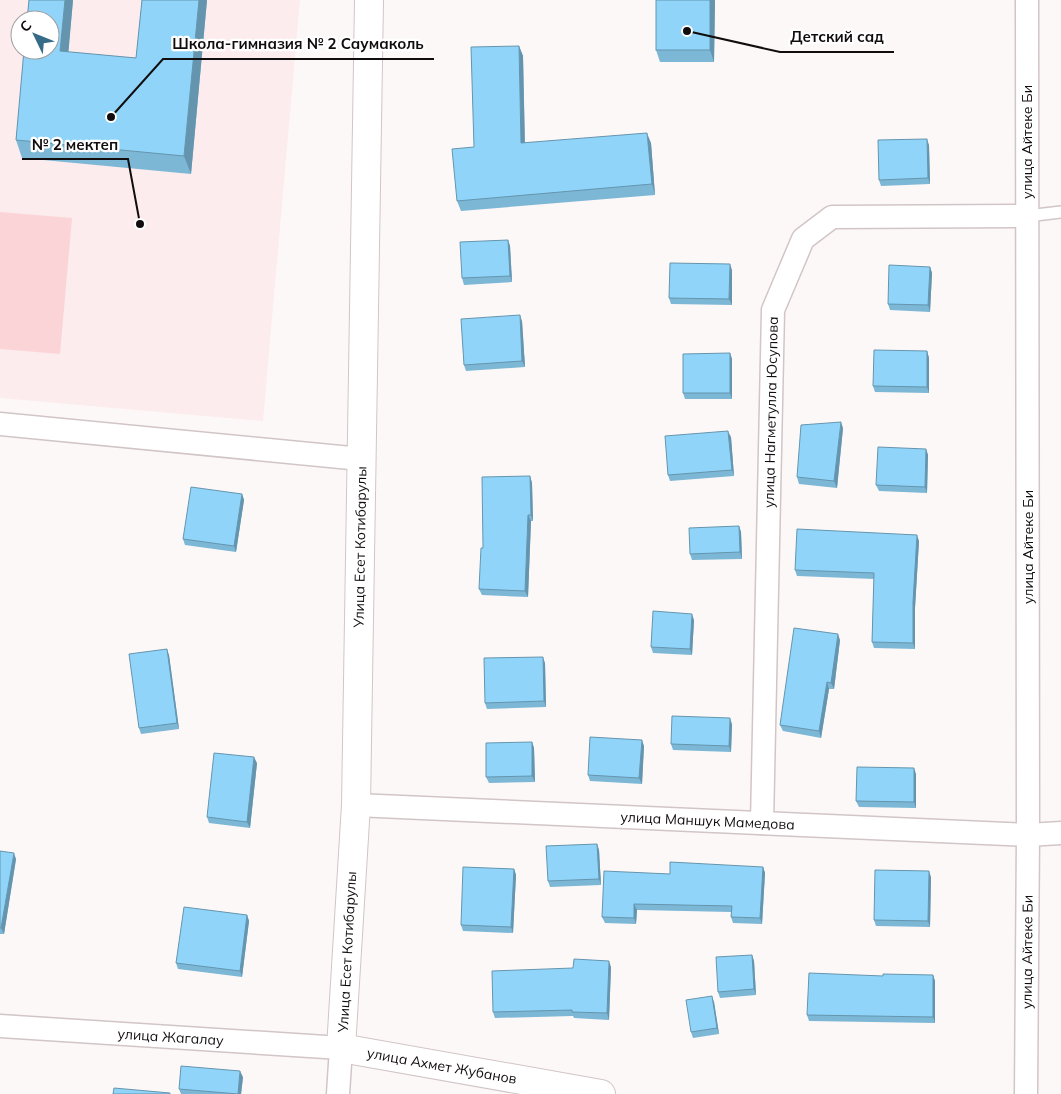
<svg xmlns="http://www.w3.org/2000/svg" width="1061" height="1094" font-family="Mulish,sans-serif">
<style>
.built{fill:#fdeced;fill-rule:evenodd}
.green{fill:#fbd4d7}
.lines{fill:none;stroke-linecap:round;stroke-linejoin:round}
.service-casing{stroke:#d2c5c6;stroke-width:14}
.minor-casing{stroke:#d2c5c6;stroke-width:25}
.secondary-casing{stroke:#d2c5c6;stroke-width:30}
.service{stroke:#fff;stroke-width:11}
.minor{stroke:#fff;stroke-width:22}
.secondary{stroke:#fff;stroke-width:28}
.wall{fill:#7cb7d6}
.shaded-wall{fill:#6595ae}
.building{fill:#90d5f9;stroke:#6595ae}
.labels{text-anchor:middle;stroke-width:4.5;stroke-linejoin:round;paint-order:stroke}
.street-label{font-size:14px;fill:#110d0e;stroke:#fff}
.leader{fill:none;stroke:#110d0e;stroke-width:2}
.callout-dot{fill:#110d0e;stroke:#fff;stroke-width:2}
.callout-label{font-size:15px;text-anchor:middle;font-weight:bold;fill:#110d0e;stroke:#fff;stroke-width:4.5;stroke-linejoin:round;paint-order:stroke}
</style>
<rect width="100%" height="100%" fill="#fdf8f8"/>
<!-- built -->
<path class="built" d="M0 0H300L263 421 0 398ZM20 20H50V50H20Z"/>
<!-- green -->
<path class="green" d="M0 212 72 218 60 354 0 349Z"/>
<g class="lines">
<defs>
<path id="service" d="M1027 216 1061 212"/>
<g id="minor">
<path d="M0 424 361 459"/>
<path id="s1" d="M356 805 1028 835 1061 833"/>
<path id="s2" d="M762 823 773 310 803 239 832 217 1027 216"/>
<path id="s3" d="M0 1026 341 1048 338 1094"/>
<path id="s4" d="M1026 1094 1028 835 1027 0"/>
</g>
<g id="secondary">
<path id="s5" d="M369 0 356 805 341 1048 601 1094"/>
</g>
</defs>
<!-- service casing -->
<use href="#service" class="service-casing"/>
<!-- minor casing -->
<use href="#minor" class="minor-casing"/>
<!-- secondary casing -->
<use href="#secondary" class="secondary-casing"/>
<!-- service -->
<use href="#service" class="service"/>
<!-- minor -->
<use href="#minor" class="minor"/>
<!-- secondary -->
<use href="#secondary" class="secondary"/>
</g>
<!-- wall -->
<g class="wall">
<path d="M29 0H73L68 52 136 58 142 0H207L191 174 22 158 16 140Z"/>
<path d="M715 0 714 62H660L656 50Z"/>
<path d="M519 46 523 56 525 143H651L655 195 461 211 457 201 474 147Z"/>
<path d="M929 145 930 184 881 186 879 180Z"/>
<path d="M508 240 510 246 512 282 464 285 462 278Z"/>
<path d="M930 267 932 273 930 312 890 310 888 304Z"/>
<path d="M732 270V305L671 304 669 298Z"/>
<path d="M522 321 525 367 466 371 464 365Z"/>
<path d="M927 351 929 358V393L875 392 873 386Z"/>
<path d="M730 353 732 359V399H685L683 393Z"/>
<path d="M843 428 837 488 799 484 797 477Z"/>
<path d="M731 437 734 476 670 481 668 475Z"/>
<path d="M926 449 928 455 927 493 879 491 876 485Z"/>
<path d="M530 476 532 483 533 521H531L528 597 482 595 479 589Z"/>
<path d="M242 494 244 500 236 552 185 545 183 539Z"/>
<path d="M739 526 741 532 742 559 692 560 690 554Z"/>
<path d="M919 541 915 608V649L874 648 872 642 874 579 797 576 795 570Z"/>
<path d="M694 620 692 655 653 653 651 647Z"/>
<path d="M840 640 834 689H829L821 738 783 731 780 725Z"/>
<path d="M169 655 179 729 141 734 139 728Z"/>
<path d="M545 663 546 707 487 709 485 703Z"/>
<path d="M732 724 731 752 673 750 671 744Z"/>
<path d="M532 742 534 748 535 782 489 783 486 777Z"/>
<path d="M644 746 642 784 590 781 588 775Z"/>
<path d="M257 763 250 828 209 823 207 817Z"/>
<path d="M916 774V808L859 807 856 801Z"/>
<path d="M597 844 599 850 601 885 550 887 548 881Z"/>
<path d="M0 851 16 859 4 934H0Z"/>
<path d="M763 867 765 873 762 924 733 923 731 917V912L637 910 636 924 605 923 602 917 670 874Z"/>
<path d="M514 869 516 875 513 933 463 931 461 925Z"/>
<path d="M931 877 930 927 876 926 874 920Z"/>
<path d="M247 915 249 921 242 977 178 969 176 963Z"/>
<path d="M752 955 754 961 756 995 720 998 718 992Z"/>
<path d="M611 967 609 1020 574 1018 573 1016 495 1018 493 1012Z"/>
<path d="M933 975 935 981V1023L809 1021 807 1015 883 976Z"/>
<path d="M714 1002 719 1034 693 1038 691 1032Z"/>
<path d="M243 1077 241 1094H181L179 1089Z"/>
</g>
<!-- shaded-wall -->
<g class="shaded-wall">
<path d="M65 0H73L67 69 60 51Z"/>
<path d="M199 0H207L191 174 184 156Z"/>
<path d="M710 0H715L714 62 710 50Z"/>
<path d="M519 46 523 56 525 154 521 143Z"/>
<path d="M647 133 651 143 655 195 652 184Z"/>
<path d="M927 139 929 145 930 184 928 178Z"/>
<path d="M508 240 510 246 512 282 510 276Z"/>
<path d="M730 264 732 270V305L729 299Z"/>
<path d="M930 267 932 273 930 312 928 305Z"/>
<path d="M520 315 522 321 525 367 522 361Z"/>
<path d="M927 351 929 358V393L927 387Z"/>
<path d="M730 353 732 359V399L730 393Z"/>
<path d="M841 422 843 428 837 488 834 481Z"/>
<path d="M728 431 731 437 734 476 732 470Z"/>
<path d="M926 449 928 455 927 493 925 487Z"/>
<path d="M530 476 532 483 533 521 531 515Z"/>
<path d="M242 494 244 500 236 552 234 546Z"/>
<path d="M528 515 531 521 528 597 525 591Z"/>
<path d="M739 526 741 532 742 559 740 552Z"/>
<path d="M917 535 919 541 915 608V649L913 643V602Z"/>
<path d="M692 614 694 620 692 655 690 649Z"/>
<path d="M838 634 840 640 834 689 831 683Z"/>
<path d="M167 649 169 655 179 729 177 723Z"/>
<path d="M543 657 545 663 546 707 544 701Z"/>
<path d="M827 682 829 689 821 738 819 731Z"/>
<path d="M730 718 732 724 731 752 729 746Z"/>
<path d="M642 740 644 746 642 784 639 778Z"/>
<path d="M532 742 534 748 535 782 532 776Z"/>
<path d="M254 757 257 763 250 828 247 822Z"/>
<path d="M914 768 916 774V808L914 802Z"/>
<path d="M597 844 599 850 601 885 599 879Z"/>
<path d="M14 853 16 859 4 934 1 928Z"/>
<path d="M763 867 765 873 762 924 760 918Z"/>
<path d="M514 869 516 875 513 933 511 927Z"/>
<path d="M929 871 931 877 930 927 928 921Z"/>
<path d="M634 904 637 910 636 924 634 918Z"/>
<path d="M247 915 249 921 242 977 240 971Z"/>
<path d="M752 955 754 961 756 995 754 989Z"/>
<path d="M609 961 611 967 609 1020 607 1013Z"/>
<path d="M933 975 935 981V1023L933 1017Z"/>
<path d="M712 996 714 1002 719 1034 717 1028Z"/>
<path d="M240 1071 243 1077 241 1094H238Z"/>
</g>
<!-- building -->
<g class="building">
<path d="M29 0H65L60 51 136 58 142 0H199L184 156 16 140 24 50H50V20H27Z"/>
<rect x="656" y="0" width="54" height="50"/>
<path d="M519 46 521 143 647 133 652 184 457 201 452 149 474 147 471 47Z"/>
<path d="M927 139 928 178 879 180 878 140Z"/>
<path d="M508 240 510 276 462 278 460 242Z"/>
<path d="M670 263 730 264 729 299 669 298Z"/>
<path d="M889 265 930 267 928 305 888 304Z"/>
<path d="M520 315 522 361 464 365 461 319Z"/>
<path d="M874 350 927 351V387L873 386Z"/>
<path d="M730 353V393H683V354Z"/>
<path d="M841 422 834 481 797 477 801 425Z"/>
<path d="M728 431 732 470 668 475 665 436Z"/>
<path d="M878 447 926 449 925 487 876 485Z"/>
<path d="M530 476 531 515H528L525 591 479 589 481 548H483L482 477Z"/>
<path d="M191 487 242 494 234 546 183 539Z"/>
<path d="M739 526 740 552 690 554 689 528Z"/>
<path d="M797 529 917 535 913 602V643L872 642 874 573 795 570Z"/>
<path d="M653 611 692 614 690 649 651 647Z"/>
<path d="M794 628 838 634 831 683 827 682 819 731 780 725Z"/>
<path d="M167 649 177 723 139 728 129 654Z"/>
<path d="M543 657 544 701 485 703 484 658Z"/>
<path d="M672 716 730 718 729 746 671 744Z"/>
<path d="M590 737 642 740 639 778 588 775Z"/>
<path d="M532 742V776L486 777V743Z"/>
<path d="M214 753 254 757 247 822 207 817Z"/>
<path d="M857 767 914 768V802L856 801Z"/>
<path d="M597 844 599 879 548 881 546 846Z"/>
<path d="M0 851 14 853 1 928H0Z"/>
<path d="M670 862 763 867 760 918 731 917 732 906 634 904V918L602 917 604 871 670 874Z"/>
<path d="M463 867 514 869 511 927 461 925Z"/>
<path d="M875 870 929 871 928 921 874 920Z"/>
<path d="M184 907 247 915 240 971 176 963Z"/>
<path d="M752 955 754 989 718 992 716 957Z"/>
<path d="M574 959 609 961 607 1013 572 1012V1010L493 1012 492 971 573 968Z"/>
<path d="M809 973 883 976V974L933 975V1017L807 1015Z"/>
<path d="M712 996 717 1028 691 1032 686 1000Z"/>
<path d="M181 1066 240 1071 238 1094 179 1089Z"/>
<path d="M114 1088 170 1093V1094H113Z"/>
</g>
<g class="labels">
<!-- street labels -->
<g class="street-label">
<text transform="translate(1027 142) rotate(-90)" y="5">улица Айтеке Би</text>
<text dy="5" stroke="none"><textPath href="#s2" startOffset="411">улица Нагметулла Юсупова</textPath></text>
<text transform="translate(360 547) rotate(-89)" y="5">Улица Есет Котибарулы</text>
<text transform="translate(1028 547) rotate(-90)" y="5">улица Айтеке Би</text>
<text dy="5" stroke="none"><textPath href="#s1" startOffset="352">улица Маншук Мамедова</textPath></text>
<text transform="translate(347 952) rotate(-87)" y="5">Улица Есет Котибарулы</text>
<text dy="5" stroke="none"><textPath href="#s4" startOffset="142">улица Айтеке Би</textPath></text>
<text dy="5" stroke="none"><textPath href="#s3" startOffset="171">улица Жагалау</textPath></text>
<text dy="5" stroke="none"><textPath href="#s5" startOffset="1151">улица Ахмет Жубанов</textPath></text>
</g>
</g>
<!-- callouts -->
<path class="leader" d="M687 31L780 52H894M111 117L163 59H434M140 224L128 159H22"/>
<g class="callout-dot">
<circle cx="687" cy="31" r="5"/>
<circle cx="111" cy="117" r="5"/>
<circle cx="140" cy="224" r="5"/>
</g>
<g class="callout-label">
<text x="837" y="42">Детский сад</text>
<text x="298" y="49">Школа-гимназия № 2 Саумаколь</text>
<text x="75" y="150">№ 2 мектеп</text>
</g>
<!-- north arrow -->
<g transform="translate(35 35) rotate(313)"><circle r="24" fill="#ffffff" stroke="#a09e9f"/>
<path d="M0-4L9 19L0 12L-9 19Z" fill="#366c87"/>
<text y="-8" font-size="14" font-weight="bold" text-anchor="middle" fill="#110d0e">С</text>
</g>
</svg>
